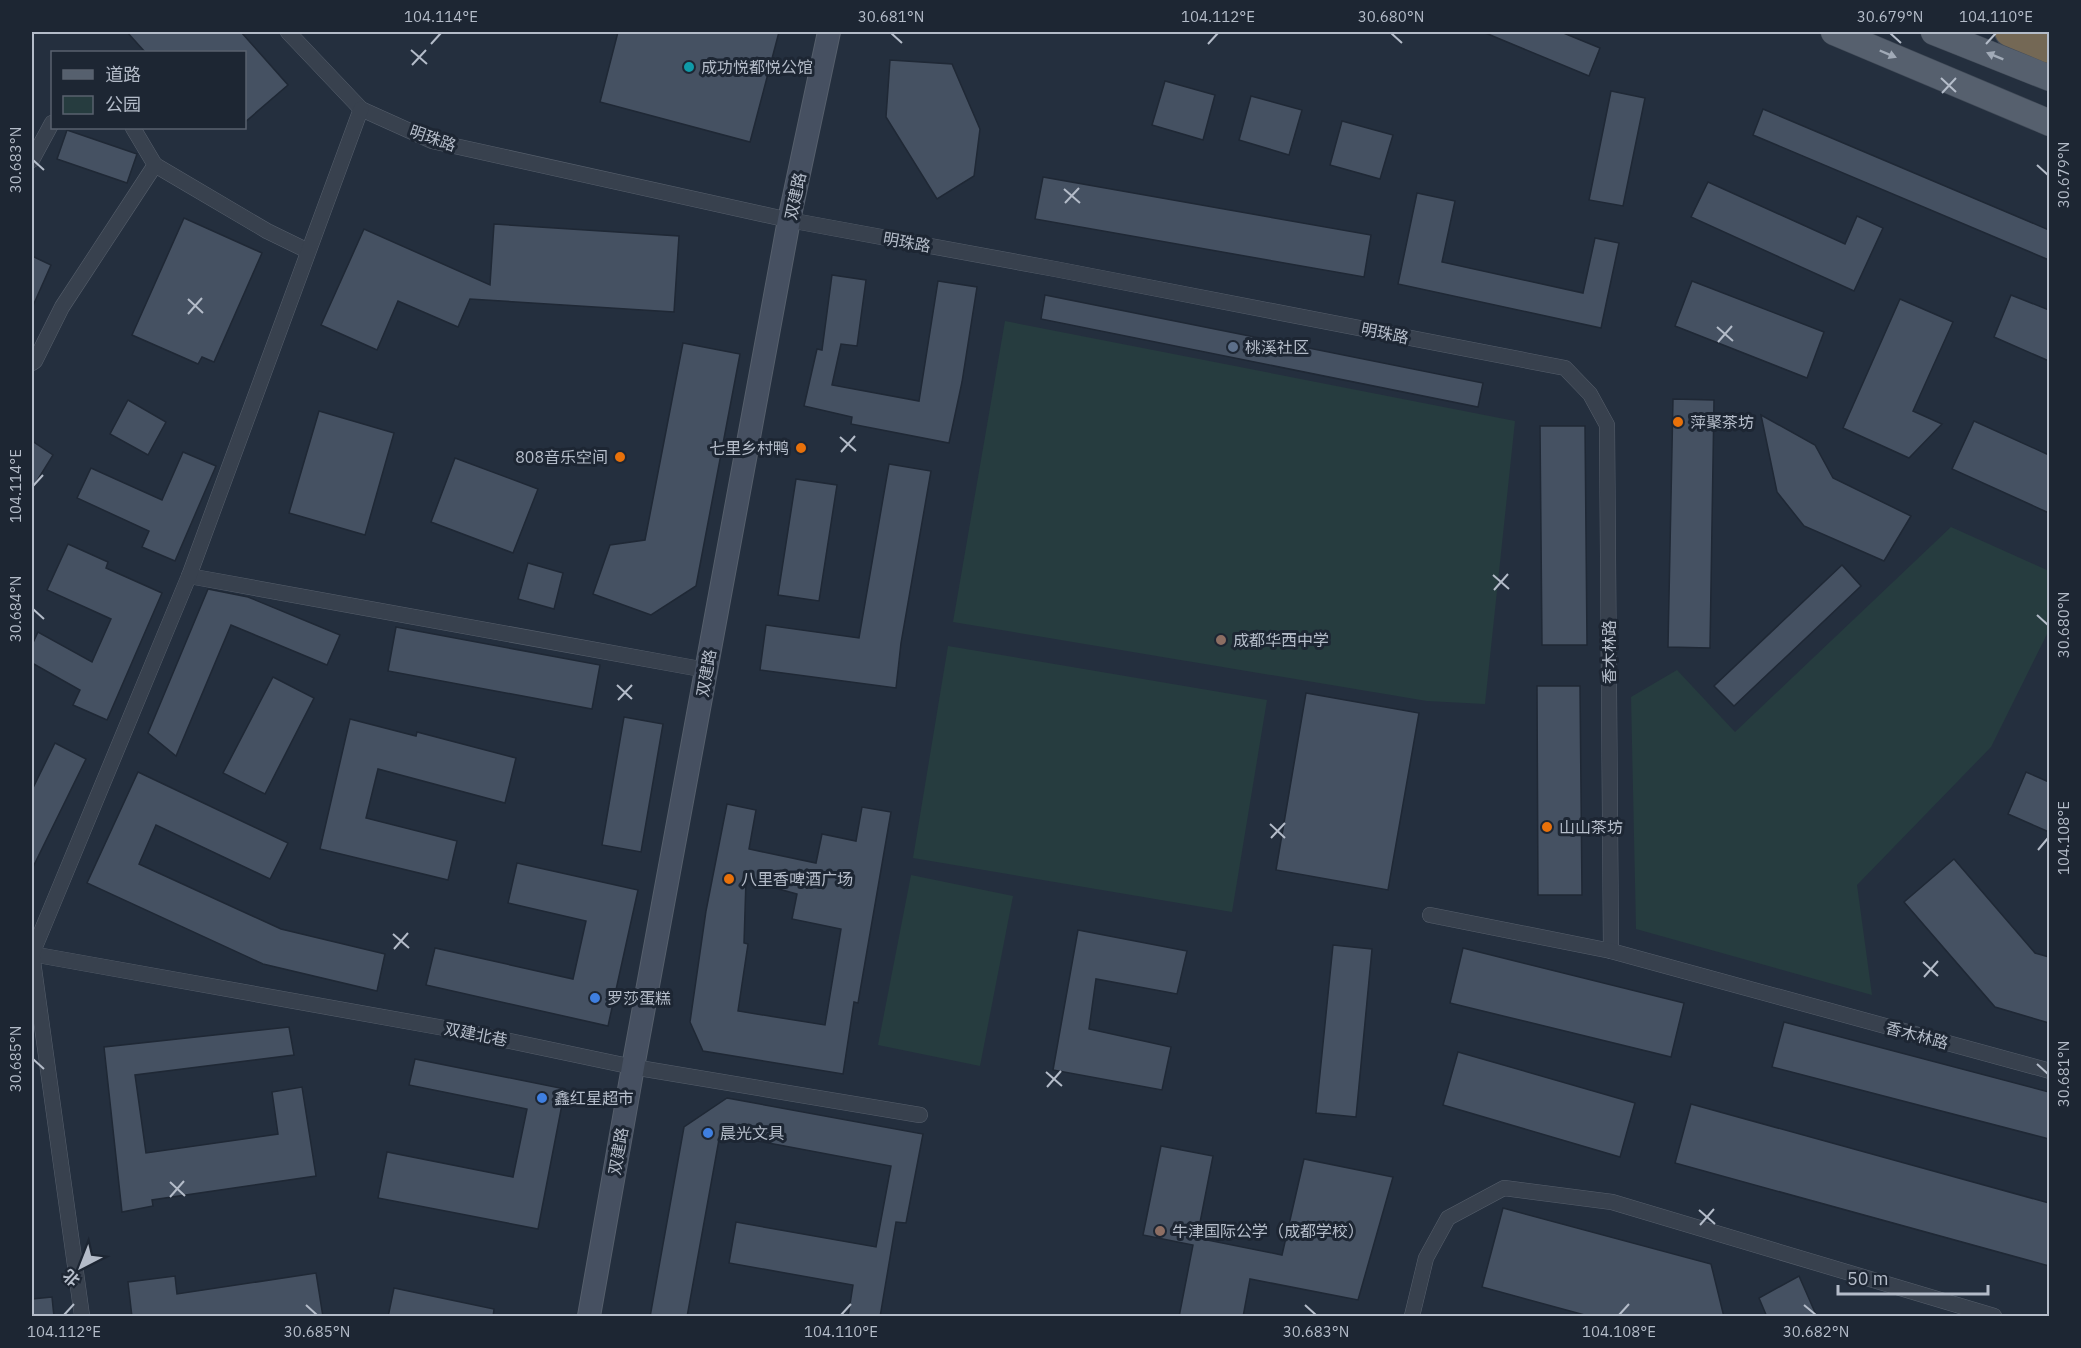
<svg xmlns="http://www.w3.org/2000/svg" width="2081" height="1348" font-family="'IBM Plex Sans','Noto Sans SC',sans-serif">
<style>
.green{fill:#263c3f}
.building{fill:#455162;stroke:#1f2835;stroke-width:1.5;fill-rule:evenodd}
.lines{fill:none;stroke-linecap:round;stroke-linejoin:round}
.street-casing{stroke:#565f6c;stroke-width:16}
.secondary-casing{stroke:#565f6c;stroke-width:24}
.primary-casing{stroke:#414a57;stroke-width:27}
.highway-casing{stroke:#434c59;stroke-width:30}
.street{stroke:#38414e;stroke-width:15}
.secondary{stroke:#465061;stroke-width:22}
.primary{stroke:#56606e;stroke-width:26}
.highway{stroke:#746855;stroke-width:28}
.oneway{fill:#a1aab7}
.ticks{fill:none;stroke:#b4bcc9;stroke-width:2}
.culture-dot{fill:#0f9aa8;stroke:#1d2633;stroke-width:2}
.service-dot{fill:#5c6f8a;stroke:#1d2633;stroke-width:2}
.food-dot{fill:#e8710a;stroke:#1d2633;stroke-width:2}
.education-dot{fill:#8d6e63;stroke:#1d2633;stroke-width:2}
.shop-dot{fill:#3f7fe0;stroke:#1d2633;stroke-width:2}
.labels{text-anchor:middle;stroke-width:6;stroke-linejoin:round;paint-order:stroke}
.poi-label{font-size:16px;fill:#b4bcc9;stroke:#1d2633;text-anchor:start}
.street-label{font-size:16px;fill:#b4bcc9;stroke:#1d2633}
.neatline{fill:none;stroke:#b4bcc9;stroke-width:2}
.ticks-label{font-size:15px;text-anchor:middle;fill:#b4bcc9}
</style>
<rect width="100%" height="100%" fill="#242f3e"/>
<!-- green -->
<g class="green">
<path d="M1005 321 1515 421 1485 704 1427 701 953 622Z"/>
<path d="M1951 527 2049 571V630L1991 747 1857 885 1872 995 1636 929 1631 697 1677 670 1735 732Z"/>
<path d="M948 646 1267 700 1232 912 913 858Z"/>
<path d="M911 875 1013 896 980 1066 878 1045Z"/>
</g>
<!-- building -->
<g class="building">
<path d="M127 32H241L288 85 244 123V52H145Z"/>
<path d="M618 32H779L750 142 600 102Z"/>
<path d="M1483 32H1561L1600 48 1589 76Z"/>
<path d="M890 60 952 64 980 129 974 176 937 199 886 117Z"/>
<path d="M1165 81 1215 95 1203 140 1152 125Z"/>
<path d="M1611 91 1645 98 1623 206 1589 200Z"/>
<path d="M1251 96 1302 110 1289 155 1239 140Z"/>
<path d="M1763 109 2049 230V260L1753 135Z"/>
<path d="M1342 121 1393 135 1380 179 1330 165Z"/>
<path d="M67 130 137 154 127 183 57 159Z"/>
<path d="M1043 177 1371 235 1364 277 1035 219Z"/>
<path d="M1708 182 1845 244 1857 216 1883 228 1854 291 1691 217Z"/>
<path d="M1417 193 1455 201 1442 262 1583 293 1595 238 1619 243 1601 328 1398 284Z"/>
<path d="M184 218 262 253 214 362 202 357 198 364 132 335Z"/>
<path d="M494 224 679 236 674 312 470 299 458 327 398 301 377 350 321 325 364 229 490 285Z"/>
<path d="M32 256 51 265 32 308Z"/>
<path d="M832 275 866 280 857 346 841 344 832 385 919 401 938 281 977 287 962 382 949 443 851 424 852 417 804 406 817 349 822 350Z"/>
<path d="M1692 281 1824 332 1807 378 1675 326Z"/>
<path d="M1045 295 1483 383 1478 407 1041 319Z"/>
<path d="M2011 295 2049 310V361L1994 337Z"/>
<path d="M1900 299 1953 322 1913 411 1942 424 1909 458 1843 428Z"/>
<path d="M683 343 740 354 696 586 651 615 593 594 610 545 645 540Z"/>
<path d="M1673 399 1714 400 1710 648 1668 647Z"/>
<path d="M128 400 166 422 148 455 110 434Z"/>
<path d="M319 411 394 433 365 535 289 513Z"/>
<path d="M1761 415 1815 445 1833 478 1911 516 1884 561 1804 526 1777 492Z"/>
<path d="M1974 421 2049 455V513L1952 469Z"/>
<path d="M1540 426H1585L1587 645H1542Z"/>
<path d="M32 441 53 455 32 489Z"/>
<path d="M183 452 216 466 175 561 142 547 149 531 77 498 91 468 162 500Z"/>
<path d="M455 458 538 489 513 553 431 522Z"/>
<path d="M889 464 931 471 901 643 896 688 760 670 766 625 859 638Z"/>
<path d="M796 479 837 485 819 601 778 595Z"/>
<path d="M68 544 108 562 106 568 162 593 107 720 73 705 80 690 32 663V645L38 632 92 662 111 619 47 590Z"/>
<path d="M528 563 563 573 554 609 518 599Z"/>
<path d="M1842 565 1861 586 1734 706 1714 686Z"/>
<path d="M208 589 248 597 340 635 327 665 231 625 176 756 148 733Z"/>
<path d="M396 627 600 665 592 709 388 671Z"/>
<path d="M273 677 314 698 265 794 223 773Z"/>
<path d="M1537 686H1580L1582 895H1538Z"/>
<path d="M1306 693 1419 713 1388 890 1276 870Z"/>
<path d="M624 717 663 724 641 852 602 845Z"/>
<path d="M350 719 416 736 417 732 516 758 505 803 378 769 366 818 457 841 448 880 320 849Z"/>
<path d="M55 743 86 759 32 869V790Z"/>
<path d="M138 772 288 843 270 879 156 825 139 864 281 929 385 954 377 991 263 964 87 883Z"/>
<path d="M2026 772 2049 782V832L2008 814Z"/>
<path d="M727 804 756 810 749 849 816 863 822 834 856 841 862 807 891 812 858 1003 854 1002 843 1074 703 1051 690 1022 706 911ZM746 880 797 894 792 919 841 929 825 1025 738 1011 748 944 744 943Z"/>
<path d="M1954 859 2035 953 2049 957V1023L1995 1007 1904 902Z"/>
<path d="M517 863 638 890 608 1026 426 985 435 948 573 979 586 921 508 903Z"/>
<path d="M1078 930 1187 951 1177 994 1096 979 1089 1029 1171 1047 1162 1090 1053 1070Z"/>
<path d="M1333 945 1372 949 1356 1117 1316 1113Z"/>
<path d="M1463 948 1684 1003 1671 1057 1450 1003Z"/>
<path d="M1784 1022 2049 1092V1139L1772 1067Z"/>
<path d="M289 1027 294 1055 135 1075 146 1153 278 1134 272 1092 302 1087 316 1176 152 1200 153 1206 122 1212 104 1047Z"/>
<path d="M1458 1052 1635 1103 1620 1157 1443 1105Z"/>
<path d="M415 1059 565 1089 538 1229 378 1198 387 1152 513 1177 527 1109 409 1085Z"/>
<path d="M727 1098 923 1134 906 1223 896 1222 880 1317H848L853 1285 729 1263 736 1222 876 1247 891 1166 720 1134 687 1317H650L684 1127Z"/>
<path d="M1691 1104 2049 1203V1266L1675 1163Z"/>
<path d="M1161 1146 1213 1156 1197 1238 1282 1255 1304 1159 1393 1177 1358 1300 1250 1279 1243 1317H1179L1193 1245 1143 1235Z"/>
<path d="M1503 1208 1711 1264 1724 1317H1592L1482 1287Z"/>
<path d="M316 1273 323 1317H132L128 1282 175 1276 177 1294Z"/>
<path d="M1799 1276 1817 1317H1767L1759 1298Z"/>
<path d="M394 1288 494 1309 493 1317H388Z"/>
<path d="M52 1297 54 1317H32V1299Z"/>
</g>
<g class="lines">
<defs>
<g id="street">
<path d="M288 32 361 109 432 141 789 220 1055 269 1565 368 1590 394 1607 425 1611 951"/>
<path d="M32 160 52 123"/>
<path d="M155 165 267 231 308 251"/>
<path d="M32 363 35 361 62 307 155 165 133 128"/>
<path d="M189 576 706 670"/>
<path d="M1430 915 1611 951 2050 1071"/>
<path d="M32 954 472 1033 633 1067 920 1115"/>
<path d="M82 1316 32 954 189 576 361 109"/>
<path d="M1412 1316 1426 1258 1448 1218 1504 1188 1612 1202 1994 1316"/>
</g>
<path id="secondary" d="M589 1316 633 1067 789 220 829 32"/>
<g id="primary">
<path d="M1834 32 2050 123"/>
<path d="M1934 32 2050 78"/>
</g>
<path id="highway" d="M2009 32 2050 49"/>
</defs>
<!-- street casing -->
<use href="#street" class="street-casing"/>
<!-- secondary casing -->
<use href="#secondary" class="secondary-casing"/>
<!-- primary casing -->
<use href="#primary" class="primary-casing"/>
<!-- highway casing -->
<use href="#highway" class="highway-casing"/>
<!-- street -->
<use href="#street" class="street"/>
<!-- secondary -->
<use href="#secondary" class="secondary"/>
<!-- primary -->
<use href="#primary" class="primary"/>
<!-- highway -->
<use href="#highway" class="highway"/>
</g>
<!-- one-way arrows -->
<defs><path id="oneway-solid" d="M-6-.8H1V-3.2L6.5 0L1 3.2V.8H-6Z" transform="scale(1.5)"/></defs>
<g class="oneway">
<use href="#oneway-solid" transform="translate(1888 54) rotate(23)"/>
<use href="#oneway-solid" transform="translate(1995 56) rotate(-158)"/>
</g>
<!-- ticks -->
<path class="ticks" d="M891 33 902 43M1391 33 1402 43M1890 33 1901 43M431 44 441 33M1208 44 1218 33M1986 44 1996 33M411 50 427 64M412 65 426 50M1941 78 1956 92M1942 93 1956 78M33 160 44 170M2037 165 2048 175M1064 189 1080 203M1065 203 1079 188M188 299 203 313M188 314 202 298M1717 327 1733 341M1718 342 1732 326M840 437 856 451M841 452 855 436M33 486 43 475M1493 575 1509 589M1494 590 1508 574M33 609 44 619M2037 615 2048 625M617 685 632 699M618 700 632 685M1270 824 1285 838M1271 838 1285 823M2038 850 2048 838M393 934 409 948M394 949 408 933M1923 962 1938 976M1924 977 1938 961M33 1059 44 1069M2037 1064 2048 1074M1046 1072 1062 1086M1047 1087 1061 1071M170 1182 185 1196M170 1197 184 1181M1699 1210 1715 1224M1700 1225 1714 1209M306 1305 317 1315M1305 1305 1316 1315M1804 1305 1816 1315M64 1315 74 1304M841 1315 851 1304M1619 1315 1629 1304"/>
<!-- markers -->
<circle class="culture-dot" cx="689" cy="67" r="6"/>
<circle class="service-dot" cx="1233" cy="347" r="6"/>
<g class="food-dot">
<circle cx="1678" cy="422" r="6"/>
<circle cx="801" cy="448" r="6"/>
<circle cx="620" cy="457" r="6"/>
<circle cx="1547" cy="827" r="6"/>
<circle cx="729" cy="879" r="6"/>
</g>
<g class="education-dot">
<circle cx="1221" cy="640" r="6"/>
<circle cx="1160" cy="1231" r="6"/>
</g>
<g class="shop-dot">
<circle cx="595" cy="998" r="6"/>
<circle cx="542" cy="1098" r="6"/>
<circle cx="708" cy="1133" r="6"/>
</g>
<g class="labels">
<!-- poi labels -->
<g class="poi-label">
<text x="701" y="73">成功悦都悦公馆</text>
<text x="1245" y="353">桃溪社区</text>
<text x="1690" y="428">萍聚茶坊</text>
<text x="789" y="454" text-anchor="end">七里乡村鸭</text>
<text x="608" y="463" text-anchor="end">808音乐空间</text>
<text x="1233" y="646">成都华西中学</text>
<text x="1559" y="833">山山茶坊</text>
<text x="741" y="885">八里香啤酒广场</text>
<text x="607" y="1004">罗莎蛋糕</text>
<text x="554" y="1104">鑫红星超市</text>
<text x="720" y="1139">晨光文具</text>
<text x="1172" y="1237">牛津国际公学（成都学校）</text>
</g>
<!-- street labels -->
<g class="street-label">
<text transform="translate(433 138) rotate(19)" y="6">明珠路</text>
<text transform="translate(795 196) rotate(-78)" y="6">双建路</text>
<text transform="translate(907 242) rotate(10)" y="6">明珠路</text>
<text transform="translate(1385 333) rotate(11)" y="6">明珠路</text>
<text transform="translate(1609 652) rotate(-90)" y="6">香木林路</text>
<text transform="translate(706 673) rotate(-80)" y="6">双建路</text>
<text transform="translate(476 1034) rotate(11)" y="6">双建北巷</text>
<text transform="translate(1917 1035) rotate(15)" y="6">香木林路</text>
<text transform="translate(618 1151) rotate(-80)" y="6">双建路</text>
</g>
</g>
<!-- border -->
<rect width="2081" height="1348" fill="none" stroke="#1d2633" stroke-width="66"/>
<!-- legend -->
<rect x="51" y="51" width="195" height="78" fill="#1d2633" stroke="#59626f" stroke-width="1.5"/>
<rect x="63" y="70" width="30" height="9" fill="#56606e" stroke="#59626f" stroke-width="1.5"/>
<text x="105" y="81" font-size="18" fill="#b4bcc9">道路</text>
<rect x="63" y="96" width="30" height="18" fill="#263c3f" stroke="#59626f" stroke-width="1.5"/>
<text x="105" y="111" font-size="18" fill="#b4bcc9">公园</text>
<!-- north arrow -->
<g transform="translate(81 1267) rotate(222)" stroke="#1d2633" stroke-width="4.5" paint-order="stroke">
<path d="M0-4.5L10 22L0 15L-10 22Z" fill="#b4bcc9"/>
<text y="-9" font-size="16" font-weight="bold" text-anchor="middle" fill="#b4bcc9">北</text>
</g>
<!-- scale -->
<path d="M1838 1285v9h150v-9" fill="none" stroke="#b4bcc9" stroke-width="3"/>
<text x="1847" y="1285" font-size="18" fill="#b4bcc9" stroke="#1d2633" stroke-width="4.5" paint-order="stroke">50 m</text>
<rect x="33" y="33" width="2015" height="1282" class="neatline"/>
<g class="ticks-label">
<text x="441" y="22">104.114°E</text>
<text x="891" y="22">30.681°N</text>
<text x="1218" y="22">104.112°E</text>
<text x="1391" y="22">30.680°N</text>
<text x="1890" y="22">30.679°N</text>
<text x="1996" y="22">104.110°E</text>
<text transform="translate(16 160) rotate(-90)" y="5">30.683°N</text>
<text transform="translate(2064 175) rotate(-90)" y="5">30.679°N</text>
<text transform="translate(16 486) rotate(-90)" y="5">104.114°E</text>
<text transform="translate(16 609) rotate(-90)" y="5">30.684°N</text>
<text transform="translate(2064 625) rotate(-90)" y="5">30.680°N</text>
<text transform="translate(2064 838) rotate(-90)" y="5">104.108°E</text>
<text transform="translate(16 1059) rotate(-90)" y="5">30.685°N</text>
<text transform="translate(2064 1074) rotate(-90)" y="5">30.681°N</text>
<text x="64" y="1337">104.112°E</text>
<text x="317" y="1337">30.685°N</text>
<text x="841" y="1337">104.110°E</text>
<text x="1316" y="1337">30.683°N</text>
<text x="1619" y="1337">104.108°E</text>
<text x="1816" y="1337">30.682°N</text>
</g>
</svg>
